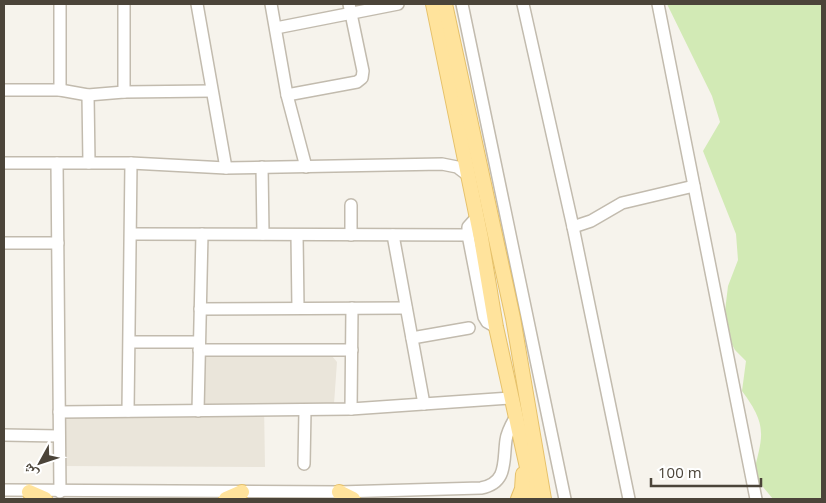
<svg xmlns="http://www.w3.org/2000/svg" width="826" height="503" font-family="'Open Sans','Noto Naskh Arabic',sans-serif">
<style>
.residential{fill:#eae5da}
.green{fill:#d2eab5}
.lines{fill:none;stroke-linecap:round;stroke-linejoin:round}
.minor-casing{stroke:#c2bbae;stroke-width:14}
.major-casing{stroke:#e6c16a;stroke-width:16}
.minor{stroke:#fff;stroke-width:11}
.major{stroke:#ffe39c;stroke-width:14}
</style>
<rect width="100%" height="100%" fill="#f6f3ec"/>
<!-- residential -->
<path class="residential" d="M205 355 332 356 337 362 334 404H264L265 467 63 466 62 415 201 414Z"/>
<!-- green -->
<path class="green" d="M667 4H822V499H773L753 475C763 435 768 426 742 391L746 361 735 350 727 335 725 311 728 286 738 260 736 234 703 151 720 122 712 96Z"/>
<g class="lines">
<defs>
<g id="minor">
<path d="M60 4V90"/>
<path d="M124 4V92"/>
<path d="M197 4 226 168"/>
<path d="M271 4 287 95 306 167"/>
<path d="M462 4 565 499"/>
<path d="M523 4 573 227 629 499"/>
<path d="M658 4 756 499"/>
<path d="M276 28 398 4"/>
<path d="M4 90H60L88 95 124 92 211 91"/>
<path d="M88 95 89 163"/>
<path d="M287 95 357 82 362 78 363 71 349 4"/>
<path d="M4 163H131L226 168 442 164 457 167 469 176"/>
<path d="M57 163 60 492"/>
<path d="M262 167 263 234"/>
<path d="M351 205V235"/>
<path d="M477 217 468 227V235L484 317 487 322 496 327"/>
<path d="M573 227 591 221 622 203 694 186"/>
<path d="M131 234 468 235"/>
<path d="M297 235 298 308"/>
<path d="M393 235 424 404"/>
<path d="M4 243H58"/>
<path d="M200 309 406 308"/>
<path d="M412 338 469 328"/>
<path d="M130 342H199"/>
<path d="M199 350H352"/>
<path d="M351 409 352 308"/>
<path d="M128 411 131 163"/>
<path d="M198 411 202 234"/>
<path d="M59 412 351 409 511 398"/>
<path d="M4 435 59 436"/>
<path d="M304 464 305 410"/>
<path d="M4 490 339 492 481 488C508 483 503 461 506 440 507 432 511 425 515 418"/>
</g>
<g id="major">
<path d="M433 4 481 238 496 327 530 481V499"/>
<path d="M445 4 513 318 544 499"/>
<path d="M29 492 45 499"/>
<path d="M339 492 353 499"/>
<path d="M226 499 242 492"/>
<path d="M518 499 522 489 523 474"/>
</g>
</defs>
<!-- minor casing -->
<use href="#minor" class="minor-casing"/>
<!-- major casing -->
<use href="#major" class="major-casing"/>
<!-- minor -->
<use href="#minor" class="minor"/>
<!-- major -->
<use href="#major" class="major"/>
</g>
<!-- border -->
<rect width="826" height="503" fill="none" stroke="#4b4439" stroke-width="10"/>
<!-- north arrow -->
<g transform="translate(40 463) rotate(230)" stroke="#ffffff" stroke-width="4" paint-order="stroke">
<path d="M0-4L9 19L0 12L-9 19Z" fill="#4b4439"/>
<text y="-8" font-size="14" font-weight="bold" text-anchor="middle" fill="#4b4439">ش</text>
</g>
<!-- scale -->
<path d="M651 478v8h110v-8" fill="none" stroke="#4b4439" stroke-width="2.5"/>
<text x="658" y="478" font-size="15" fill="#4b4439" stroke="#ffffff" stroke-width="4" paint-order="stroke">100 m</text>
</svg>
